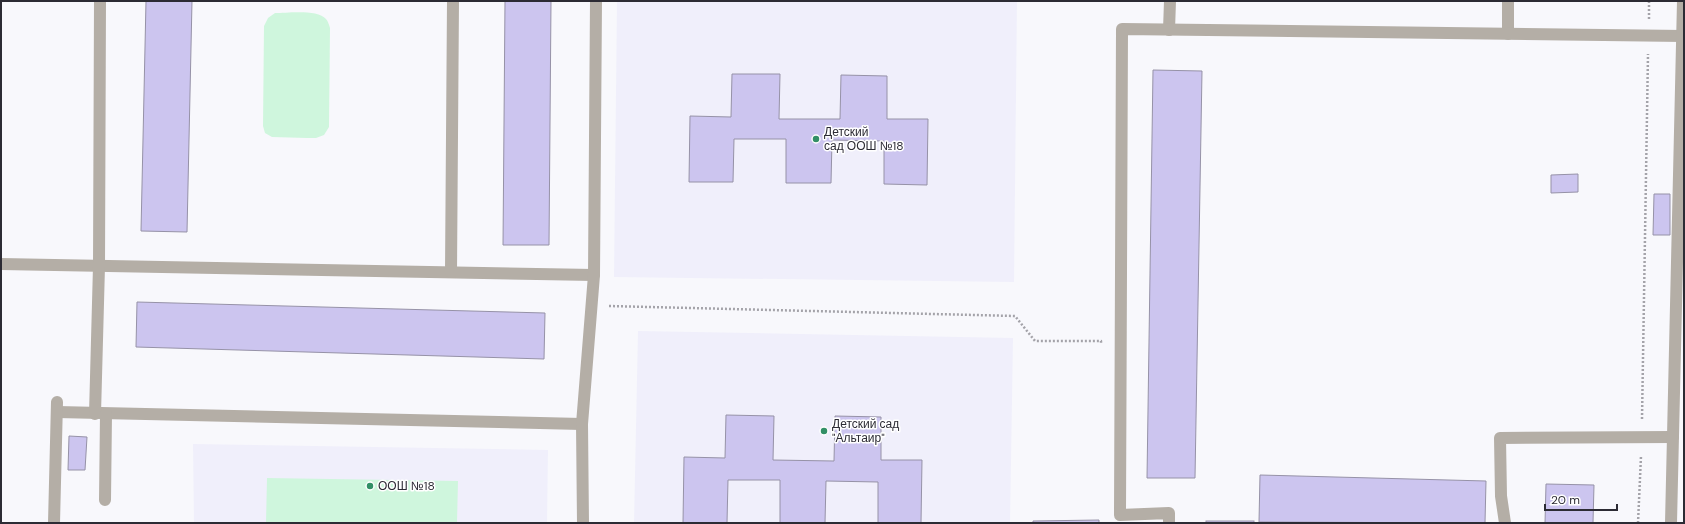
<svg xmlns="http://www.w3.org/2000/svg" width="1685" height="524" font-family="'DM Sans',sans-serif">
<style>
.built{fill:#f0effb}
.green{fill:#cff6dd}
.building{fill:#ccc5ef;stroke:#9692a7}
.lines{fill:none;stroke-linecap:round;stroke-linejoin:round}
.path{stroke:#a4a3a9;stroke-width:2.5;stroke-dasharray:2 2;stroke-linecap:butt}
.minor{stroke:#b4aea6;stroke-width:12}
.poi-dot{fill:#328f66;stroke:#fff;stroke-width:1.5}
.labels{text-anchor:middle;stroke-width:3;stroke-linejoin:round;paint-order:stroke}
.poi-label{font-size:12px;fill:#2c2b34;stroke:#fff;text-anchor:start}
</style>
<rect width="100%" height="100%" fill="#f8f8fc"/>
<!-- built -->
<g class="built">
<path d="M617 1H1017L1014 282 614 277Z"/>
<path d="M638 331 1013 338 1010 523H634Z"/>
<path d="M193 444 548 450 547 523H194Z"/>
</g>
<!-- green -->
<g class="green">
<path d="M275 13C288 13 318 9 326 19 328 21 329 25 330 28L329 127 324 135 316 138H307L272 137 265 133 263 126 264 26 268 18Z"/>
<path d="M267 478 458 481 457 523H266Z"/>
</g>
<!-- building -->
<g class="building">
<path d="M146 1H192L187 232 141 231Z"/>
<path d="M505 1H551L549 245H503Z"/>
<path d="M1153 70 1202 71 1195 478H1147Z"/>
<path d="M732 74H780L779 119H840L841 75 887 76V119H928L927 185 884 184V141L832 140 831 183H786V139H734L733 182H689L690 116 731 117Z"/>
<path d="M1578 174V192L1551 193V175Z"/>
<path d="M1654 194H1670V235H1653Z"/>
<path d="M137 302 545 313 544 359 136 347Z"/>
<path d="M726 415 774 416 773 460 834 461 835 416 881 417V460H922L921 523H878V482L826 481 825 523H780V480H728L727 523H683L684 457 725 458Z"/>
<path d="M69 436 87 437 85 470H68Z"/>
<path d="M1260 475 1486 481 1485 523 1259 522Z"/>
<path d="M1546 484 1594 485 1593 523H1545Z"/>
<path d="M1099 520V523H1033V521Z"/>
<rect x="1206" y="521" width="48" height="2"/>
</g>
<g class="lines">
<!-- path -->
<g class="path">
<path d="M1649 19V1"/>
<path d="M609 306 1015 316 1035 341H1101V343"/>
<path d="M1642 419 1648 54"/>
<path d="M1638 523 1641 456"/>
</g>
<!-- minor -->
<g class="minor">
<path d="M1169 30 1170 1"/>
<path d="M1508 34V1"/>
<path d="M1 264 594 275"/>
<path d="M451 272 453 1"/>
<path d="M57 412 582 424"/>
<path d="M95 414 99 266 100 1"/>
<path d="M105 500 106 414"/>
<path d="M54 523 57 402"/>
<path d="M583 523 582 424 594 275 596 1"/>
<path d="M1169 523V513L1120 515 1122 29 1683 36"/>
<path d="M1505 523 1501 496 1500 438 1673 437"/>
<path d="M1671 523 1683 1"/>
</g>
</g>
<!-- markers -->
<g class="poi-dot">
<circle cx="816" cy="139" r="4"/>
<circle cx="824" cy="431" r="4"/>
<circle cx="370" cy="486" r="4"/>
</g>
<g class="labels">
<!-- poi labels -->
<g class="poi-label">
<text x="824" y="136">Детский<tspan x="824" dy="14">сад ООШ №18</tspan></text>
<text x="832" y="428">Детский сад<tspan x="832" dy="14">"Альтаир"</tspan></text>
<text x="378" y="490">ООШ №18</text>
</g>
</g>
<!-- border -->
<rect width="1685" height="524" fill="none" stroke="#2c2b34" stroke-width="4"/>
<!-- scale -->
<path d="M1545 504v6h72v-6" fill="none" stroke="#2c2b34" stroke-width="2"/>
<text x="1551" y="504" font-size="12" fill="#2c2b34" stroke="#ffffff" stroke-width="3" paint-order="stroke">20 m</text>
</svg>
